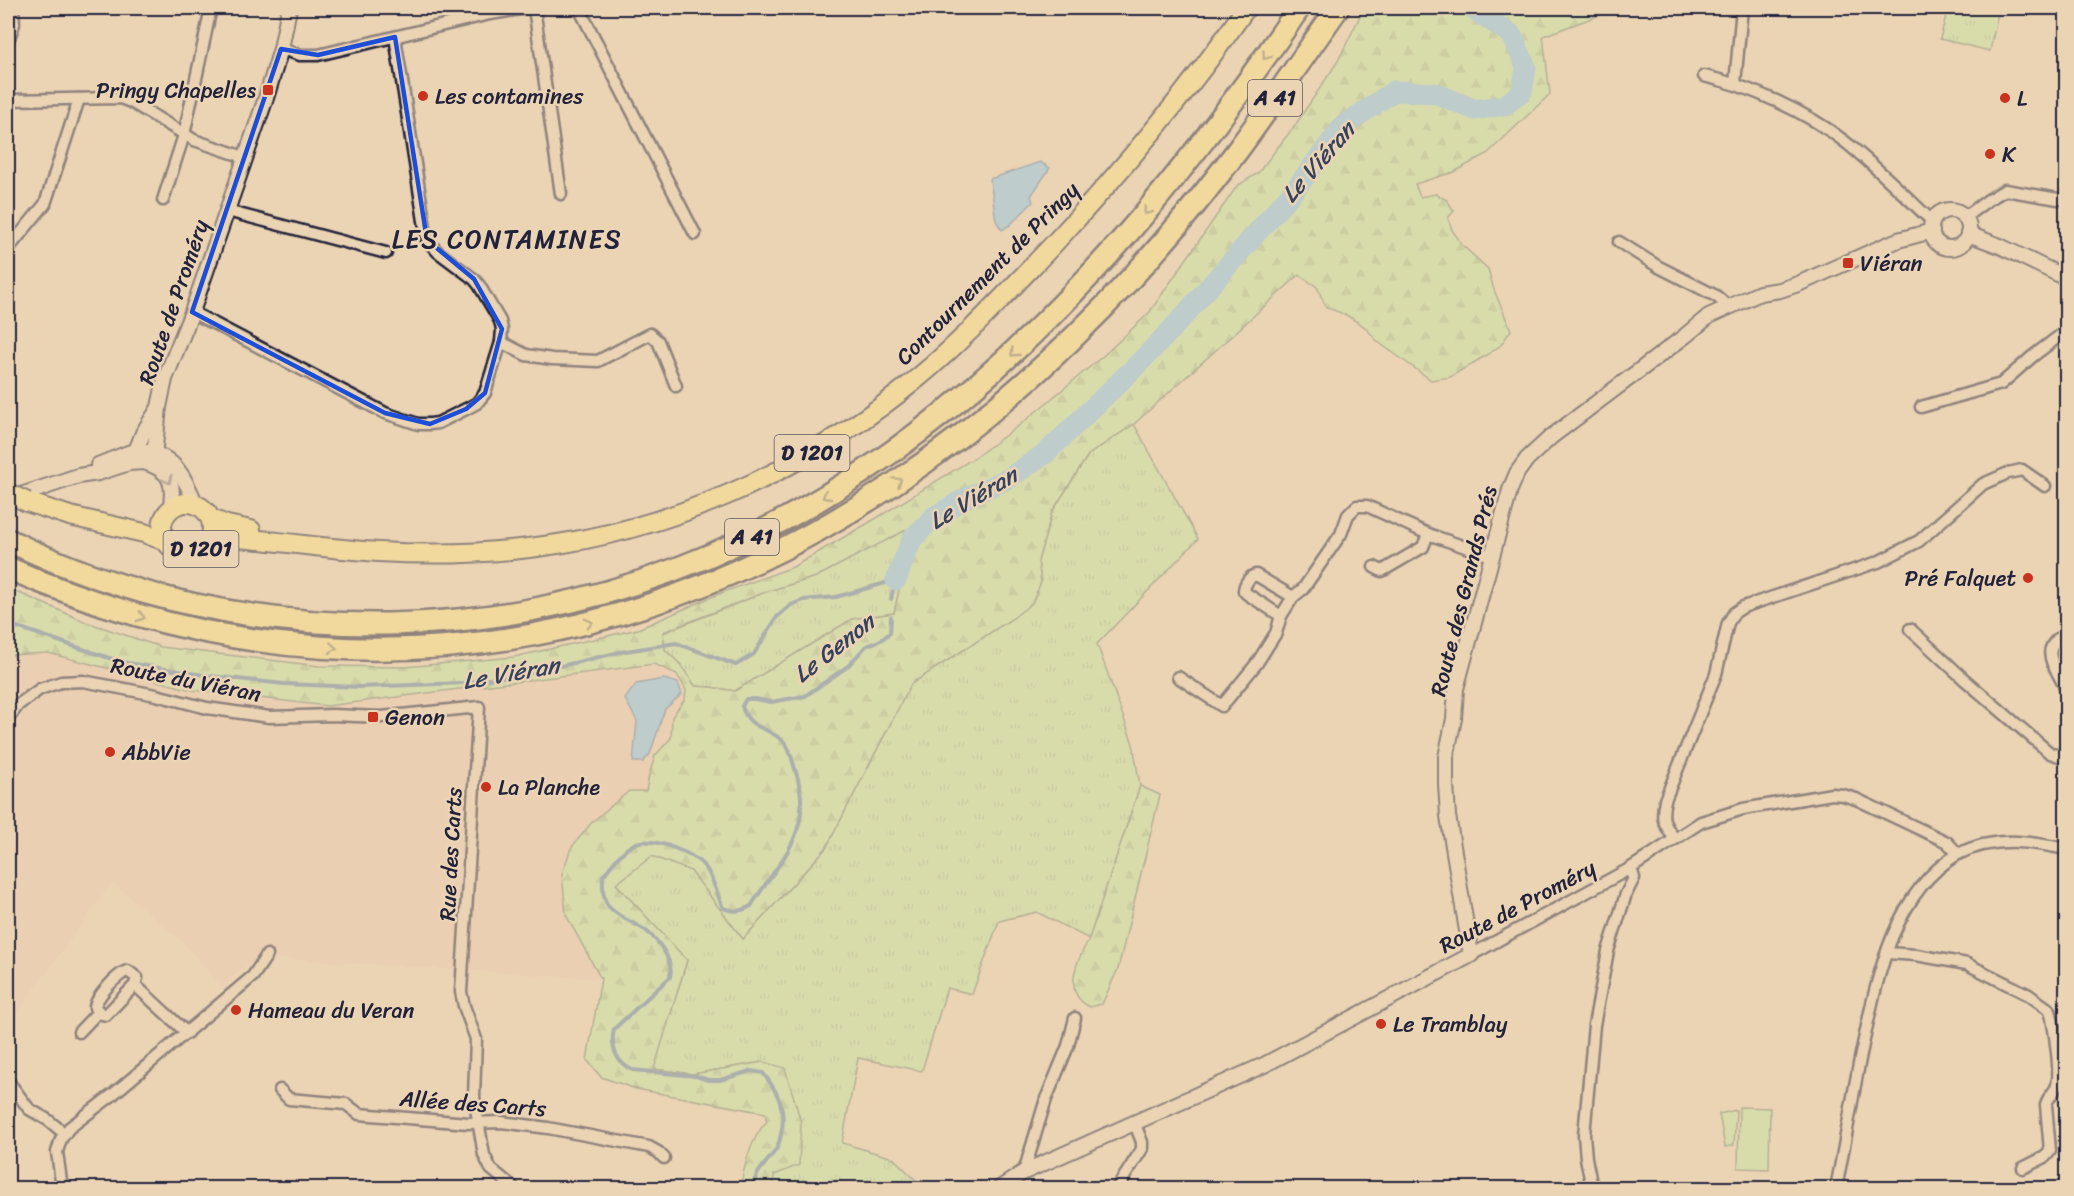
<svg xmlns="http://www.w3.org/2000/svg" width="2074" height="1196" font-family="Sriracha,sans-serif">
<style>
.built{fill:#ebcaaf}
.grass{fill:url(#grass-tufts);stroke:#72846e;stroke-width:1.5}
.forest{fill:url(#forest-firs);stroke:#72846e;stroke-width:1.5;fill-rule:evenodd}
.garden{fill:#c2e6a0;stroke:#72846e;stroke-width:1.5}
.water{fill:#87c3e7;stroke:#5f83a2;stroke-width:1.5}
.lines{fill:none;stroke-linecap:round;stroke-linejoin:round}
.stream{stroke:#5f83a2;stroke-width:4}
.river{stroke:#87c3e7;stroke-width:21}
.minor-casing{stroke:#22223b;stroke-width:15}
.tertiary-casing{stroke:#22223b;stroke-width:18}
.trunk-casing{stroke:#22223b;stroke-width:22}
.motorway-casing{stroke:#22223b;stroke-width:26}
.minor{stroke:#ebd4b4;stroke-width:10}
.tertiary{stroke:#ebd4b4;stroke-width:14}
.trunk{stroke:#f9e181;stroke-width:18}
.motorway{stroke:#f9e181;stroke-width:21}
.trunk-bridge-casing{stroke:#22223b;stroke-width:22;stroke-linecap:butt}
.trunk-bridge{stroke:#f9e181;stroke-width:18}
.oneway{stroke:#8e825e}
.oneway2{stroke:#867b78}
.marked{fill:none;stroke:#1d4ed8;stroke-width:4.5;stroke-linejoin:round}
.poi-dot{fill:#c8321e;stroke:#ebd4b4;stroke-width:2}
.labels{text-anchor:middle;stroke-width:5;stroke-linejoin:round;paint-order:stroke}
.shield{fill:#ebd4b4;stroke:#5e575f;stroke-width:1.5}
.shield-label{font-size:21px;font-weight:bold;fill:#22223b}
.poi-label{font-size:22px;fill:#22223b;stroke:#ebd4b4;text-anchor:start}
.street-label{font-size:22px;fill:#22223b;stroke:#ebd4b4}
.water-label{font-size:24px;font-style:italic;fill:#36425d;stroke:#ebd4b4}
.quarter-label{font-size:26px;letter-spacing:1.5px;fill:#22223b;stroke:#ebd4b4}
</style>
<defs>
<pattern id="grass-tufts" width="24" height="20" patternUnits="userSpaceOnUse" patternTransform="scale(1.5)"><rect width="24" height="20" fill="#c2e6a0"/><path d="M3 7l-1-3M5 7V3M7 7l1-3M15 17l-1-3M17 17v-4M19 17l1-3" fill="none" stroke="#a6c58b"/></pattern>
<pattern id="forest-firs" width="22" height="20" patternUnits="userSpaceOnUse" patternTransform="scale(1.5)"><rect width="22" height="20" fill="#c2e6a0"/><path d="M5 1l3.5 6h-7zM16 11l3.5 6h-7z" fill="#a6c58b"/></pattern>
</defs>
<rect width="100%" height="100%" fill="#ebd4b4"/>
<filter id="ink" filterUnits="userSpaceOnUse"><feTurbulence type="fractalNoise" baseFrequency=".0167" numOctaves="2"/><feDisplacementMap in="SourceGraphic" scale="12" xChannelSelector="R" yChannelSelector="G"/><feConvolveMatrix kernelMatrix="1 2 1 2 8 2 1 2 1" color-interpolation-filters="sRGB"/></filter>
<g filter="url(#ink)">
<!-- built -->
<path class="built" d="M48 653 192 690 654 664 677 674 686 690 685 699 672 717 671 738 655 756 649 775 646 791 566 915 601 979 257 957 222 988 183 942 112 883 8 1025V655Z"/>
<!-- grass -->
<g class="grass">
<path d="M1948 8H1999L1990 51 1940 39Z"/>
<path d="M1134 424 1198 539 1097 644 1133 744 1140 786 1089 939 1037 912 999 921 972 994 947 988 922 1071 858 1058 842 1143 893 1158 923 1187 921 1188H774L763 1062 693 1074 653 1069 687 961 616 884 652 856 691 871 743 939 826 848 911 684 1013 618 1041 582 1038 561 1052 512 1088 455Z"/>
<path d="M906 529V559L894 613 852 619 735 691 710 687 695 686 680 664 665 650 663 633 768 591 816 577Z"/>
</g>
<!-- forest -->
<g class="forest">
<path d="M1364 8H1619L1543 36 1550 94 1487 154 1454 172 1415 184 1420 197 1436 194 1447 200 1454 211 1448 218 1452 230 1463 246 1488 269 1494 290 1511 330 1501 345 1485 356 1450 377 1431 380 1378 342 1365 327 1348 316 1326 307 1317 287 1299 275 1134 424 1088 455 1052 512 1038 561 1041 582 1032 603 1013 618 911 684 826 848 743 939 691 871 652 856 616 884 687 960 654 1069 693 1074 763 1062 785 1068 801 1122 799 1165 774 1175 773 1188H740C745 1164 750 1140 767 1121L765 1113 636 1089 601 1077 587 1060 601 979 566 915 562 874 571 848 592 822 629 791H646L649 775 655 756 671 738 672 717 685 699 686 690 677 674 654 664 327 706 192 690 48 653 8 655V588L86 622 161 647 319 666 405 667 514 657 638 629 721 593 793 567 875 519 974 458 1021 424 1103 356 1149 313 1237 186 1258 173 1296 124 1338 61ZM906 530V559L894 613 852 619 735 691 710 687 695 686 680 664 665 650 663 632 768 591 816 577Z"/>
<path d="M1140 786 1160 795 1118 969 1102 1004 1090 1007C1061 993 1077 960 1089 939Z"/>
</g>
<!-- garden -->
<g class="garden">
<path d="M1739 1107 1770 1108 1769 1169 1738 1168Z"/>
<path d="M1736 1110 1734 1145 1725 1147 1719 1114Z"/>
</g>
<!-- water -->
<g class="water">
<path d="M1040 162 1050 168 1031 196 1033 202 1010 225 1002 230 996 221 990 179Z"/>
<path d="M664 679 678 683 682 694 665 709 650 754 643 762H633L637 721 625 699 636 684Z"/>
</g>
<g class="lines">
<!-- stream -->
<g class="stream">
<path d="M891 599 895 581"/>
<path d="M8 624 121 662 210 676 284 684 360 687 463 683 536 672 620 652 676 643 736 665 754 654 777 617 791 605 804 600 836 597 896 580"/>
<path d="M753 1188C754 1172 769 1161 777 1148 779 1144 780 1139 781 1134 787 1110 778 1092 763 1073L751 1071 720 1080H708L696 1076 632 1070C616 1062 610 1047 614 1029L670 977C674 960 658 940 645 930 633 922 619 918 609 907 602 898 603 887 603 876 612 865 625 845 640 842 657 839 693 853 704 866 712 874 718 897 723 908 734 912 741 912 751 906 781 858 816 831 795 769 792 760 790 746 782 740 766 726 748 729 742 706L746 699H755L771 702 805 696 848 666 866 646 881 640 890 633 891 617"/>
</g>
<!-- river -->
<path class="river" d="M896 580 912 539 935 516 964 499 1009 478 1046 453 1137 365 1173 328 1297 187 1343 126 1394 91 1435 93 1475 110 1505 105 1522 92 1526 67 1512 35 1472 8"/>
<defs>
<g id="minor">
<path d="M534 8 561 194"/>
<path d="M579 8 695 234"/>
<path d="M8 41 14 24 13 8"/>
<path d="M281 49 300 55H318L490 14 527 8"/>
<path d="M1704 76C1749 86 1807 112 1844 141 1876 166 1904 195 1933 222"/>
<path d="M1735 84 1742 8"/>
<path d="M8 100 121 98 131 102 194 140 244 157"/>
<path d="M163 200 184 135 211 8"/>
<path d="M227 211 386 253"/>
<path d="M1965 217 1988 200 2005 190 2058 199H2066"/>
<path d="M1619 242 1659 267 1716 296 1729 307"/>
<path d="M8 249 45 204 79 99"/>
<path d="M192 312 385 413 418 424H430L438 423 466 409 477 403 485 393 501 342 502 329 500 321 479 285 474 279 438 252 427 240 395 37"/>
<path d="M501 342 526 355 552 359 598 361 650 334 658 341 676 386"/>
<path d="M1921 407 2001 384 2033 356 2066 331"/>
<path d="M1374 567 1382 571 1423 547 1428 534"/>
<path d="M1281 616 1247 594 1244 591C1244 584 1250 576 1256 575L1293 597"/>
<path d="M1910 629 1965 680 2050 753 2059 756 2066 753"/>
<path d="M2066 634C2035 650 2058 668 2066 690"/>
<path d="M1178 677 1222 706 1257 663 1276 633 1281 616 1293 597 1303 589 1341 534 1348 515 1357 506H1367L1428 534 1491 556"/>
<path d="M8 719 18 705 40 689 61 682 83 681 156 695 207 708 269 717 332 715 381 717 479 707 461 992 464 1006 476 1039 474 1097 484 1155 491 1169 514 1188"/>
<path d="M1674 838C1663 823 1661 818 1665 800L1716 674 1728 623 1734 613 1743 607 1878 562 1919 541 1983 484 2008 473 2022 470 2045 486"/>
<path d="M1887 953 1916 955 1967 964 2029 995 2050 1010C2054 1025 2061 1072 2057 1085 2055 1093 2047 1097 2046 1105L2050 1151 2045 1157 2023 1168"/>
<path d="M1471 955 1631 868 1701 822 1743 809 1832 794 1843 795 1856 799 1947 842 1958 854C1994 836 2028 841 2066 849"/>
<path d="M135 985 106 1015 102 1014 95 1008C94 999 119 972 128 971L137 978 135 985 187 1033"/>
<path d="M79 1032 98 1012"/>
<path d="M8 1081 29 1109 48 1120 65 1134"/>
<path d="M280 1090 289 1099 346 1104 359 1114 468 1123 501 1122 548 1128 649 1147 658 1152 664 1158"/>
<path d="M1024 1172 1046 1099 1068 1046 1075 1018"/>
<path d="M62 1188 57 1152 61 1139 69 1128 111 1096 253 976 267 955"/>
<path d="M1117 1188 1142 1149V1142L1135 1124"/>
<path d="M1592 1188 1586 1158 1584 1135 1594 1025 1608 951 1626 894 1634 878 1631 868"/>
<path d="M1836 1188C1845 1144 1852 1099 1861 1054 1876 984 1891 894 1958 854"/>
</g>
<g id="tertiary">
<circle cx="1950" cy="229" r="19"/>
<path d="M1968 234 2000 246 2066 278"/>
<path d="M145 452C175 455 186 480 196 505"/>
<path d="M144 462C172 470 175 485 170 510"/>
<path d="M98 465 128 453 136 451 143 433 158 409"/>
<path d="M12 498 78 476 98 473 129 463 144 462 155 447 159 407 165 379 192 312 266 98 281 49 289 8"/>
<path d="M1000 1188 1024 1172 1264 1065 1471 955 1448 816 1446 784V757L1454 719 1456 689 1510 490 1517 473 1527 459 1551 437 1685 336 1709 316 1760 293 1780 290 1798 284 1898 240 1932 231"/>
</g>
<g id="trunk">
<path d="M27 502 70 516 144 533 165 541"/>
<circle cx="187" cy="528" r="25"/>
<path d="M211 519 227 525 251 530"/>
<path d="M206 545 225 539 238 538C285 542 332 549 378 552 431 555 485 554 537 547 669 530 794 475 899 393 954 351 1001 299 1049 249 1120 173 1187 94 1246 8"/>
</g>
<g id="motorway">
<path d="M8 540C126 598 258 626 389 624 801 617 1083 327 1299 8"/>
<path d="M8 568C432 755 835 603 1135 274 1171 235 1205 193 1237 151 1272 104 1304 55 1338 8"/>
</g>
</defs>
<!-- minor casing -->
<use href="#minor" class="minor-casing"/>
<!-- tertiary casing -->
<use href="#tertiary" class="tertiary-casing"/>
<!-- trunk casing -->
<use href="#trunk" class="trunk-casing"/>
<!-- motorway casing -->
<use href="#motorway" class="motorway-casing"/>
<!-- minor -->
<use href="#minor" class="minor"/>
<!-- tertiary -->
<use href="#tertiary" class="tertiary"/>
<!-- trunk -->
<use href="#trunk" class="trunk"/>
<!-- motorway -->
<use href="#motorway" class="motorway"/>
<defs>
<path id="trunk-bridge" d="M8 493 27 502"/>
</defs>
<!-- trunk-bridge casing -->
<use href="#trunk-bridge" class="trunk-bridge-casing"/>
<!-- trunk-bridge -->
<use href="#trunk-bridge" class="trunk-bridge"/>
</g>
<!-- one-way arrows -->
<defs><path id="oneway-chevron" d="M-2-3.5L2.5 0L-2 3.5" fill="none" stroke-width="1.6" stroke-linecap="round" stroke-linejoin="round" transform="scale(1.5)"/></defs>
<g class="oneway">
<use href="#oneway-chevron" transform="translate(1266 56) rotate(125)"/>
<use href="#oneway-chevron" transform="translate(1147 211) rotate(130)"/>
<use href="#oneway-chevron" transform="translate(1014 353) rotate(137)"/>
<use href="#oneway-chevron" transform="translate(898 481) rotate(-34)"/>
<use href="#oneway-chevron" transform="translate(826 496) rotate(149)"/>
<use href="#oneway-chevron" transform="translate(141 617) rotate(16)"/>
<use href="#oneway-chevron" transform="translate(589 623) rotate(-15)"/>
<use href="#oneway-chevron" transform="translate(333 648) rotate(3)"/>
</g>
<use class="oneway2" href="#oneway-chevron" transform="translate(168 480) rotate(64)"/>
</g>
<!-- marked area -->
<path d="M0 0H2074V1196H0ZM395 37 427 240 474 279 502 329 485 393 466 409 430 424 385 413 192 312 281 49 318 55Z" fill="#ebd4b4" fill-opacity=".55" fill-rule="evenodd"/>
<path class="marked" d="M395 37 427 240 474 279 502 329 485 393 466 409 430 424 385 413 192 312 281 49 318 55Z"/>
<!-- markers -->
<g class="poi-dot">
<rect x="262" y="84" width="12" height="12" rx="3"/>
<circle cx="423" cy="96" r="6"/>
<circle cx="2005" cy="98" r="6"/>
<circle cx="1990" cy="154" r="6"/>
<rect x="1842" y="257" width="12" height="12" rx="3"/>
<circle cx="2028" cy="578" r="6"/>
<rect x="367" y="711" width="12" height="12" rx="3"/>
<circle cx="110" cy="752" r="6"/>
<circle cx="486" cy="787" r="6"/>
<circle cx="236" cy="1010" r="6"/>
<circle cx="1381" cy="1024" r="6"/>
</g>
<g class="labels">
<!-- shield labels -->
<g class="shield">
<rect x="1248" y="80" width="54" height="36" rx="4.5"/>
<rect x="774.5" y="435" width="75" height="36" rx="4.5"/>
<rect x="725" y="519" width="54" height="36" rx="4.5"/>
<rect x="163.5" y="531" width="75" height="36" rx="4.5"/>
</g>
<g class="shield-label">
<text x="1275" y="105">A 41</text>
<text x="812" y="460">D 1201</text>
<text x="752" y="544">A 41</text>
<text x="201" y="556">D 1201</text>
</g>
<!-- poi labels -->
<g class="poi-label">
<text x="256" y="98" text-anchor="end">Pringy Chapelles</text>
<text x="435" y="104">Les contamines</text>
<text x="2017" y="106">L</text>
<text x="2002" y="162">K</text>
<text x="1860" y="271">Viéran</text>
<text x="2016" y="586" text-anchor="end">Pré Falquet</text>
<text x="385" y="725">Genon</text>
<text x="122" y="760">AbbVie</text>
<text x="498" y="795">La Planche</text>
<text x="248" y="1018">Hameau du Veran</text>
<text x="1393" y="1032">Le Tramblay</text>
</g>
<!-- street labels -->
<g class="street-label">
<text transform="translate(987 273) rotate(-45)" y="8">Contournement de Pringy</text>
<text transform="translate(173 302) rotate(-71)" y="8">Route de Proméry</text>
<text transform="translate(1463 591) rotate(-76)" y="8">Route des Grands Prés</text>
<text transform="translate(186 679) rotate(11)" y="8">Route du Viéran</text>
<text transform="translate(450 854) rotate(-87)" y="8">Rue des Carts</text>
<text transform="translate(1517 906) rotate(-28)" y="8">Route de Proméry</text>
<text transform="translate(473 1103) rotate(4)" y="8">Allée des Carts</text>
</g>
<!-- water labels -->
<g class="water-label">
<text transform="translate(1318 162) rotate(-49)" y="8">Le Viéran</text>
<text transform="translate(973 498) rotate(-31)" y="8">Le Viéran</text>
<text transform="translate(834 648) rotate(-38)" y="8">Le Genon</text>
<text transform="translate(511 673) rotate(-10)" y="8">Le Viéran</text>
</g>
<!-- quarter labels -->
<g class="quarter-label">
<text x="507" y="248">LES CONTAMINES</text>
</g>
</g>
<!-- margin -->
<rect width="2074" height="1196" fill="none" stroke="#ebd4b4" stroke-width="30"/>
<rect x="15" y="15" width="2044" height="1166" fill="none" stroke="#22223b" stroke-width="2" filter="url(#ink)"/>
</svg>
